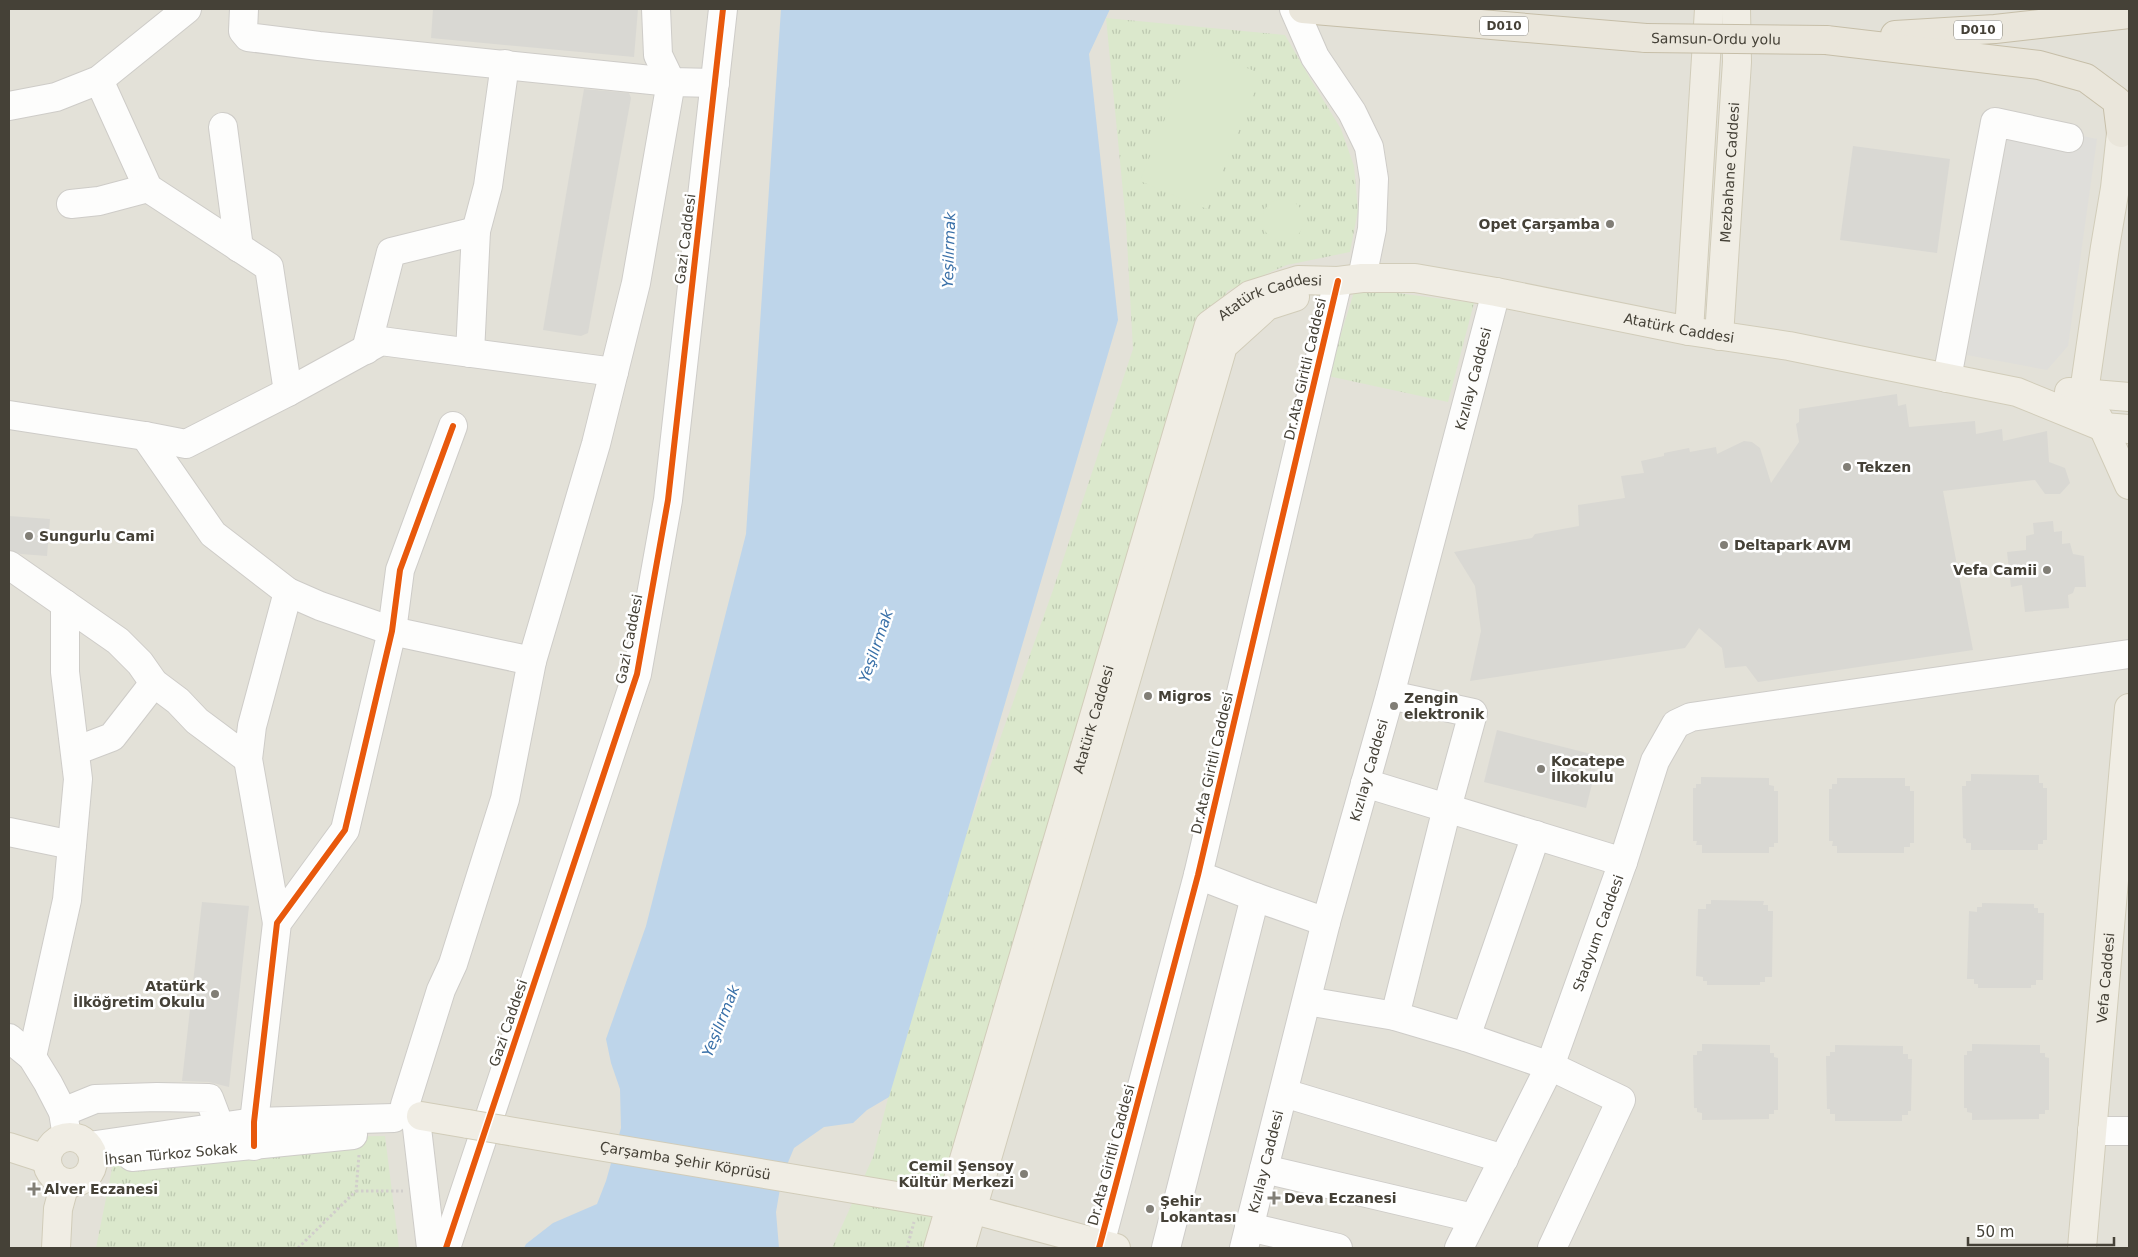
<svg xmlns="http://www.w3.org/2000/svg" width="2138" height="1257" font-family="'DejaVu Sans',sans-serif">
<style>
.residential{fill:#e3e1d8}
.park{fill:url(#park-tufts)}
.pitch{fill:#dbe8cc}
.parking{fill:#dfdeda}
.water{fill:#bed5ea}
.building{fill:#d9d8d3}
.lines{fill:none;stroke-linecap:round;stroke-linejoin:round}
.minor-casing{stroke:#ceccc8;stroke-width:30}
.major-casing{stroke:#d1ccb9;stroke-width:30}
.highway-casing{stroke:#c6bea8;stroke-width:30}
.path{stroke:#d1cecb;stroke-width:3;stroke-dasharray:2.5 2.5;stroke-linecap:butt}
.minor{stroke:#fdfdfc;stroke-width:28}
.major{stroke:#f0ede4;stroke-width:28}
.highway{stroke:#eae6db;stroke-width:28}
.major-bridge-casing{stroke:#d1ccb9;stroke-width:30;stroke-linecap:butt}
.highway-bridge-casing{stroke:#c6bea8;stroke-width:30;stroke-linecap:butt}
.major-bridge{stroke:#f0ede4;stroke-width:28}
.highway-bridge{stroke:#eae6db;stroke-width:28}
.cycleway-casing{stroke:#fff;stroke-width:9}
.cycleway{stroke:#e8590c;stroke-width:6}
.poi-dot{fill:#817e76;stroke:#fff;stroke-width:2}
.labels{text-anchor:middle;stroke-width:5;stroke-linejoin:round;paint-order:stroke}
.shield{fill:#fff;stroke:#7d7a73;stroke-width:1}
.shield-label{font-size:12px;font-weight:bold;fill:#454137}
.street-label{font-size:14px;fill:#454137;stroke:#fff}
.poi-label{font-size:14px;font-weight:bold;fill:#454137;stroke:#fff;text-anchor:start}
.water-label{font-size:15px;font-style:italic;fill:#3970a8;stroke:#fff}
</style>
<defs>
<pattern id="park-tufts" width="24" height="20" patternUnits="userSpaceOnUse" patternTransform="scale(1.25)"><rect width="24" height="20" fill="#dbe8cc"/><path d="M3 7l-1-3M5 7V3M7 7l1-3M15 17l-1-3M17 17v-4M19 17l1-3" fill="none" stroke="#bdc8b0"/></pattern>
</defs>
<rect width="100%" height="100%" fill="#f0efea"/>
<!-- residential -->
<rect class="residential" x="9" y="9" width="2120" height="1239"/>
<!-- park -->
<g class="park">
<path d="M1106 18 1285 35 1311 80 1341 129 1354 166 1358 210 1350 252 1287 265 1227 291 1086 730 930 1248H832L873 1157 928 941 1053 590 1133 349 1126 223Z"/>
<path d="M1367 289 1474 303 1448 402 1328 376 1354 292Z"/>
<path d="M385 1136 399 1248H96L118 1139Z"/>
</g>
<!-- pitch -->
<g class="pitch">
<path d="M1194 47 1262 74 1207 209 1140 181Z"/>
<circle cx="1283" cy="220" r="21"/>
</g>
<!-- parking -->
<path class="parking" d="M2010 121 2097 139 2068 346 2047 370 1967 355Z"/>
<!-- water -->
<path class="water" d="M781 9H1110L1089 54 1118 320 889 1097 867 1110 853 1123 824 1127 794 1148 782 1177 776 1212 779 1248H524L526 1244 553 1223 597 1204 606 1181 621 1128 620 1089 611 1063 606 1039 646 926 746 534Z"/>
<!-- building -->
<g class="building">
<path d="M433 9H638L634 57 431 38Z"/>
<path d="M584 89 629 93 631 98 588 333 581 336 543 330Z"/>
<path d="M1853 146 1950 159 1937 253 1840 240Z"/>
<path d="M1897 394 1898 406 1906 404 1909 427 1975 421 1976 434 2002 429 2003 441 2047 431 2049 462 2065 468 2070 483 2060 494H2045L2035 480 1943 491 1973 650 1758 682 1746 666 1725 668 1722 648 1699 628 1685 648 1470 681 1481 631 1475 586 1454 552 1532 538 1535 534 1579 526 1578 505 1625 498 1621 476 1644 473 1641 461 1664 456V453L1689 448 1690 452 1716 447 1717 454 1744 441 1752 442 1760 448 1771 483 1799 442 1796 424 1799 422V409Z"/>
<path d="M9 516 50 519 47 556 21 554 9 550Z"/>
<path d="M2053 521 2054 532 2062 531V544L2070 543 2073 554 2084 556 2086 587H2075L2073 593 2068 595 2069 608 2025 612 2022 585 2011 587 2007 552 2026 550V536L2034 534 2033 523Z"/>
<path d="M1497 730 1599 756 1586 808 1484 782Z"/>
<path d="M1971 774 2039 775V783H2043V788H2047V840H2043V844H2038V850H1971V843H1966V839L1963 838 1962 786H1966V781H1971Z"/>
<path d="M1701 777 1769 778V785L1774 786V791H1778V843H1774V847H1769V853H1702V845H1696L1697 841H1693V788H1696V784H1701Z"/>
<path d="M1837 778H1905V786H1910V791H1914V843H1910V847H1904V853H1837V846H1832L1833 841H1829V789H1832V784H1837Z"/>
<path d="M1711 900 1764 901 1763 905H1768V911H1773L1772 977H1765V982H1760V985H1707V981H1703V977L1696 976 1698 909H1706V904H1711Z"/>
<path d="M202 902 249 906 229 1087 209 1082 182 1081Z"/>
<path d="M1982 903 2034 904V908H2038V913H2044L2043 980H2036V985H2031V988H1978V984H1974V979H1967L1969 911 1977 912V907H1982Z"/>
<path d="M1702 1044 1770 1045V1053H1774V1057L1778 1058V1110H1774V1114H1769V1119L1702 1120V1113L1697 1112V1108H1694L1693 1055H1697V1051H1702Z"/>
<path d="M1972 1044 2040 1045V1053H2045V1057L2049 1058V1110H2045V1114H2039V1119L1972 1120V1113L1967 1112V1108H1964V1055H1967V1051H1972Z"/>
<path d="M1835 1045 1903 1046V1054H1908V1059H1912L1911 1111H1908V1115H1902V1121H1835V1114H1830V1109H1827L1826 1056H1830V1052H1835Z"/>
</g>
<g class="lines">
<defs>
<g id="minor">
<path d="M244 9 243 31 248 37 319 46 671 82 715 83"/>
<path d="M1294 9 1315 57 1352 112 1369 147 1374 179 1372 229 1362 278"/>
<path d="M99 80 148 188 269 267 288 392"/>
<path d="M9 106 56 97 99 80 187 9"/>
<path d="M223 127 239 248"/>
<path d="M71 204 99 201 148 188"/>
<path d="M366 350 391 252 476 231"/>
<path d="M470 353 476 231 488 186 505 64"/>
<path d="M1947 378 1995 122 2069 138"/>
<path d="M9 415 145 436 186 444 288 392 381 341 614 372"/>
<path d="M145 436 213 534 288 592 320 606 392 631 532 661"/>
<path d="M9 565 118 641 140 663 154 683 178 701 197 721 248 759"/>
<path d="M1390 695 1473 713 1447 808 1395 1016"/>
<path d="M75 751 112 737 154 683"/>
<path d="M1365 783 1623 862 1550 1066 1459 1248"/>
<path d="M9 832 72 845"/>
<path d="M1623 862 1655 761 1676 724 1691 717 2129 654"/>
<path d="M1198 875 1255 897 1326 922"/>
<path d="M277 923 248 759 252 726 288 592"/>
<path d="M1307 1001 1395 1016 1466 1037 1550 1066 1621 1100 1552 1248"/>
<path d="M1466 1037 1536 835"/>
<path d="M9 1038 32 1057 48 1083 63 1112 67 1137"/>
<path d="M32 1057 67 900 78 779 65 672V604"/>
<path d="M1284 1093 1504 1159"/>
<path d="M405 1105 441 990 453 964 505 799 532 661 596 444 636 283 671 82 658 55 656 9"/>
<path d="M63 1112 95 1099 157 1097 209 1098 220 1127"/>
<path d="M417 1128 431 1248"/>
<path d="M2092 1131H2129"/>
<path d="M89 1146 254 1122 394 1118"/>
<path d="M254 1146V1122L277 923 345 830 392 631 400 570 453 426"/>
<path d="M132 1157 353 1135"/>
<path d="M1264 1169 1473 1218"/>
<path d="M1249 1227 1338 1248"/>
<path d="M446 1248 637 674 668 500 723 9"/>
<path d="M1099 1248 1198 875 1338 281"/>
<path d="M1166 1248 1255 897"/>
<path id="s1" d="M1244 1248 1326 922 1390 695 1496 292"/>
</g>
<g id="major">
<path d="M2121 133 2115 188 2105 247 2084 392 2103 427 2129 485"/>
<path d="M1689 331 1709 9"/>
<path id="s2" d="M1719 336 1737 62 1736 9"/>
<path d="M2069 392 2129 397"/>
<path d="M421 1116 468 1124"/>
<path id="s3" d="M503 1130 950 1205"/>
<circle cx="70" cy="1160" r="23"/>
<path d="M9 1147 46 1159"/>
<path d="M971 1209 1116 1248"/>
<path d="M56 1248 58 1209 65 1183"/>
<path id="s4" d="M938 1248 1209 325 1250 295 1298 280 1338 281 1362 278H1415L1496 292 1689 331 1789 346 2017 392 2103 427 2129 429"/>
<path d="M961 1248 1223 346 1267 306 1295 297"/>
<path id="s5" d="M2082 1248 2129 708"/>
</g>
<g id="highway">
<path d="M1303 9 1646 38"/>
<path d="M1895 35 1995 29 2129 14"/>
<path d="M1826 40 2039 65 2086 78 2117 101 2121 133"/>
</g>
</defs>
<!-- minor casing -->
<use href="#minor" class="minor-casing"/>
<!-- major casing -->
<use href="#major" class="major-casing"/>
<!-- highway casing -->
<use href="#highway" class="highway-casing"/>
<!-- path -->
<g class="path">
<path d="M356 1191H403"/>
<path d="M298 1248 356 1191 359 1155"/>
<path d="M907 1248 914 1222"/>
</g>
<!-- minor -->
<use href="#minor" class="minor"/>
<!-- major -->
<use href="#major" class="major"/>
<!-- highway -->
<use href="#highway" class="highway"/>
<defs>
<path id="major-bridge" d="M468 1124 503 1130"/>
<g id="highway-bridge">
<path id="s6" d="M1646 38 1826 40"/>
</g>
</defs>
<!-- major-bridge casing -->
<use href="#major-bridge" class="major-bridge-casing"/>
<!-- highway-bridge casing -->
<use href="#highway-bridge" class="highway-bridge-casing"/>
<!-- major-bridge -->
<use href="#major-bridge" class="major-bridge"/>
<!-- highway-bridge -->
<use href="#highway-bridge" class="highway-bridge"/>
<defs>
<g id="cycleway">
<path d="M254 1146V1122L277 923 345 830 392 631 400 570 453 426"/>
<path d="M446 1248 637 674 668 500 723 9"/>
<path d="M1099 1248 1198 875 1338 281"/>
</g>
</defs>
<!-- cycleway casing -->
<use href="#cycleway" class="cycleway-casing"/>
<!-- cycleway -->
<use href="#cycleway" class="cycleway"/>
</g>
<!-- markers -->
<g class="poi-dot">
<circle cx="1610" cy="224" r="5"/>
<circle cx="1847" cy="467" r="5"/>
<circle cx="29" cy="536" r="5"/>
<circle cx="1724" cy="545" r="5"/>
<circle cx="2047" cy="570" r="5"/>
<circle cx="1148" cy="696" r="5"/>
<circle cx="1394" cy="706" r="5"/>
<circle cx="1541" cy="769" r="5"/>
<circle cx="215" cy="994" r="5"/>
<circle cx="1024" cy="1174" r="5"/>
<path d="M31.5 1181.5h5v5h5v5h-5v5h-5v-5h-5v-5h5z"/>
<path d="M1271.5 1190.5h5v5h5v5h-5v5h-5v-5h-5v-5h5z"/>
<circle cx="1150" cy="1209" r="5"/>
</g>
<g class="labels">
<!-- shield labels -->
<g class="shield">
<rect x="1480" y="16.5" width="48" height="19" rx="4"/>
<rect x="1954" y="20.5" width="48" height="19" rx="4"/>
</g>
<g class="shield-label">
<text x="1504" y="30">D010</text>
<text x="1978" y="34">D010</text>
</g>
<!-- street labels -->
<g class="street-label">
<text dy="5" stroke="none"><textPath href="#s6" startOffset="70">Samsun-Ordu yolu</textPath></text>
<text dy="5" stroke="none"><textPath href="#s2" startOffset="164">Mezbahane Caddesi</textPath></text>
<text transform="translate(685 239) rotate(-83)" y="5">Gazi Caddesi</text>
<text dy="5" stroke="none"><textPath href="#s4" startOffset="1031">Atatürk Caddesi</textPath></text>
<text dy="5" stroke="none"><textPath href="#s4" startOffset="1449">Atatürk Caddesi</textPath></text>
<text transform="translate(1305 369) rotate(-77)" y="5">Dr.Ata Giritli Caddesi</text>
<text dy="5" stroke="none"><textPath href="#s1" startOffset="899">Kızılay Caddesi</textPath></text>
<text transform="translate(629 639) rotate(-79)" y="5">Gazi Caddesi</text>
<text dy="5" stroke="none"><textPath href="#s4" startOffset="551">Atatürk Caddesi</textPath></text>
<text transform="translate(1212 763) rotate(-77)" y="5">Dr.Ata Giritli Caddesi</text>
<text dy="5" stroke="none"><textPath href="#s1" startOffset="494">Kızılay Caddesi</textPath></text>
<text transform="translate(1598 933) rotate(-70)" y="5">Stadyum Caddesi</text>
<text dy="5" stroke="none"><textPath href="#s5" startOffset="271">Vefa Caddesi</textPath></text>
<text transform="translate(508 1023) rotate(-71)" y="5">Gazi Caddesi</text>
<text transform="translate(171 1154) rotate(-5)" y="5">İhsan Türkoz Sokak</text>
<text transform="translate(1111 1155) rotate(-75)" y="5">Dr.Ata Giritli Caddesi</text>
<text dy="5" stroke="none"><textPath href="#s3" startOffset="185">Çarşamba Şehir Köprüsü</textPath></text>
<text dy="5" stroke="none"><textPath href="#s1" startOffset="89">Kızılay Caddesi</textPath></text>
</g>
<!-- poi labels -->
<g class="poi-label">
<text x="1600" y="229" text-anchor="end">Opet Çarşamba</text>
<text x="1857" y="472">Tekzen</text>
<text x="39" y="541">Sungurlu Cami</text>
<text x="1734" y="550">Deltapark AVM</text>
<text x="2037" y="575" text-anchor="end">Vefa Camii</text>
<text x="1158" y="701">Migros</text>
<text x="1404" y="703">Zengin<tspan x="1404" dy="16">elektronik</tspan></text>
<text x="1551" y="766">Kocatepe<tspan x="1551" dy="16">İlkokulu</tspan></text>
<text x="205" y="991" text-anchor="end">Atatürk<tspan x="205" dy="16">İlköğretim Okulu</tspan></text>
<text x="1014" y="1171" text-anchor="end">Cemil Şensoy<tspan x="1014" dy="16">Kültür Merkezi</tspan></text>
<text x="44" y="1194">Alver Eczanesi</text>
<text x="1284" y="1203">Deva Eczanesi</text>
<text x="1160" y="1206">Şehir<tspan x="1160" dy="16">Lokantası</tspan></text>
</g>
<!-- water labels -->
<g class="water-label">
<text transform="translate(949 250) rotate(-88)" y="5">Yeşilırmak</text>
<text transform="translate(876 646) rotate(-71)" y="5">Yeşilırmak</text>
<text transform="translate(721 1021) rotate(-68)" y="5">Yeşilırmak</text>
</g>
</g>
<!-- border -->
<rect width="2138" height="1257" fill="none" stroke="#454137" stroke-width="20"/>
<!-- scale -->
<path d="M1968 1237v8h146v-8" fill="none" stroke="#454137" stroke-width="2.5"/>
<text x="1976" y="1237" font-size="15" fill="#454137" stroke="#ffffff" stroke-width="4" paint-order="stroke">50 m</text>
</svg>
